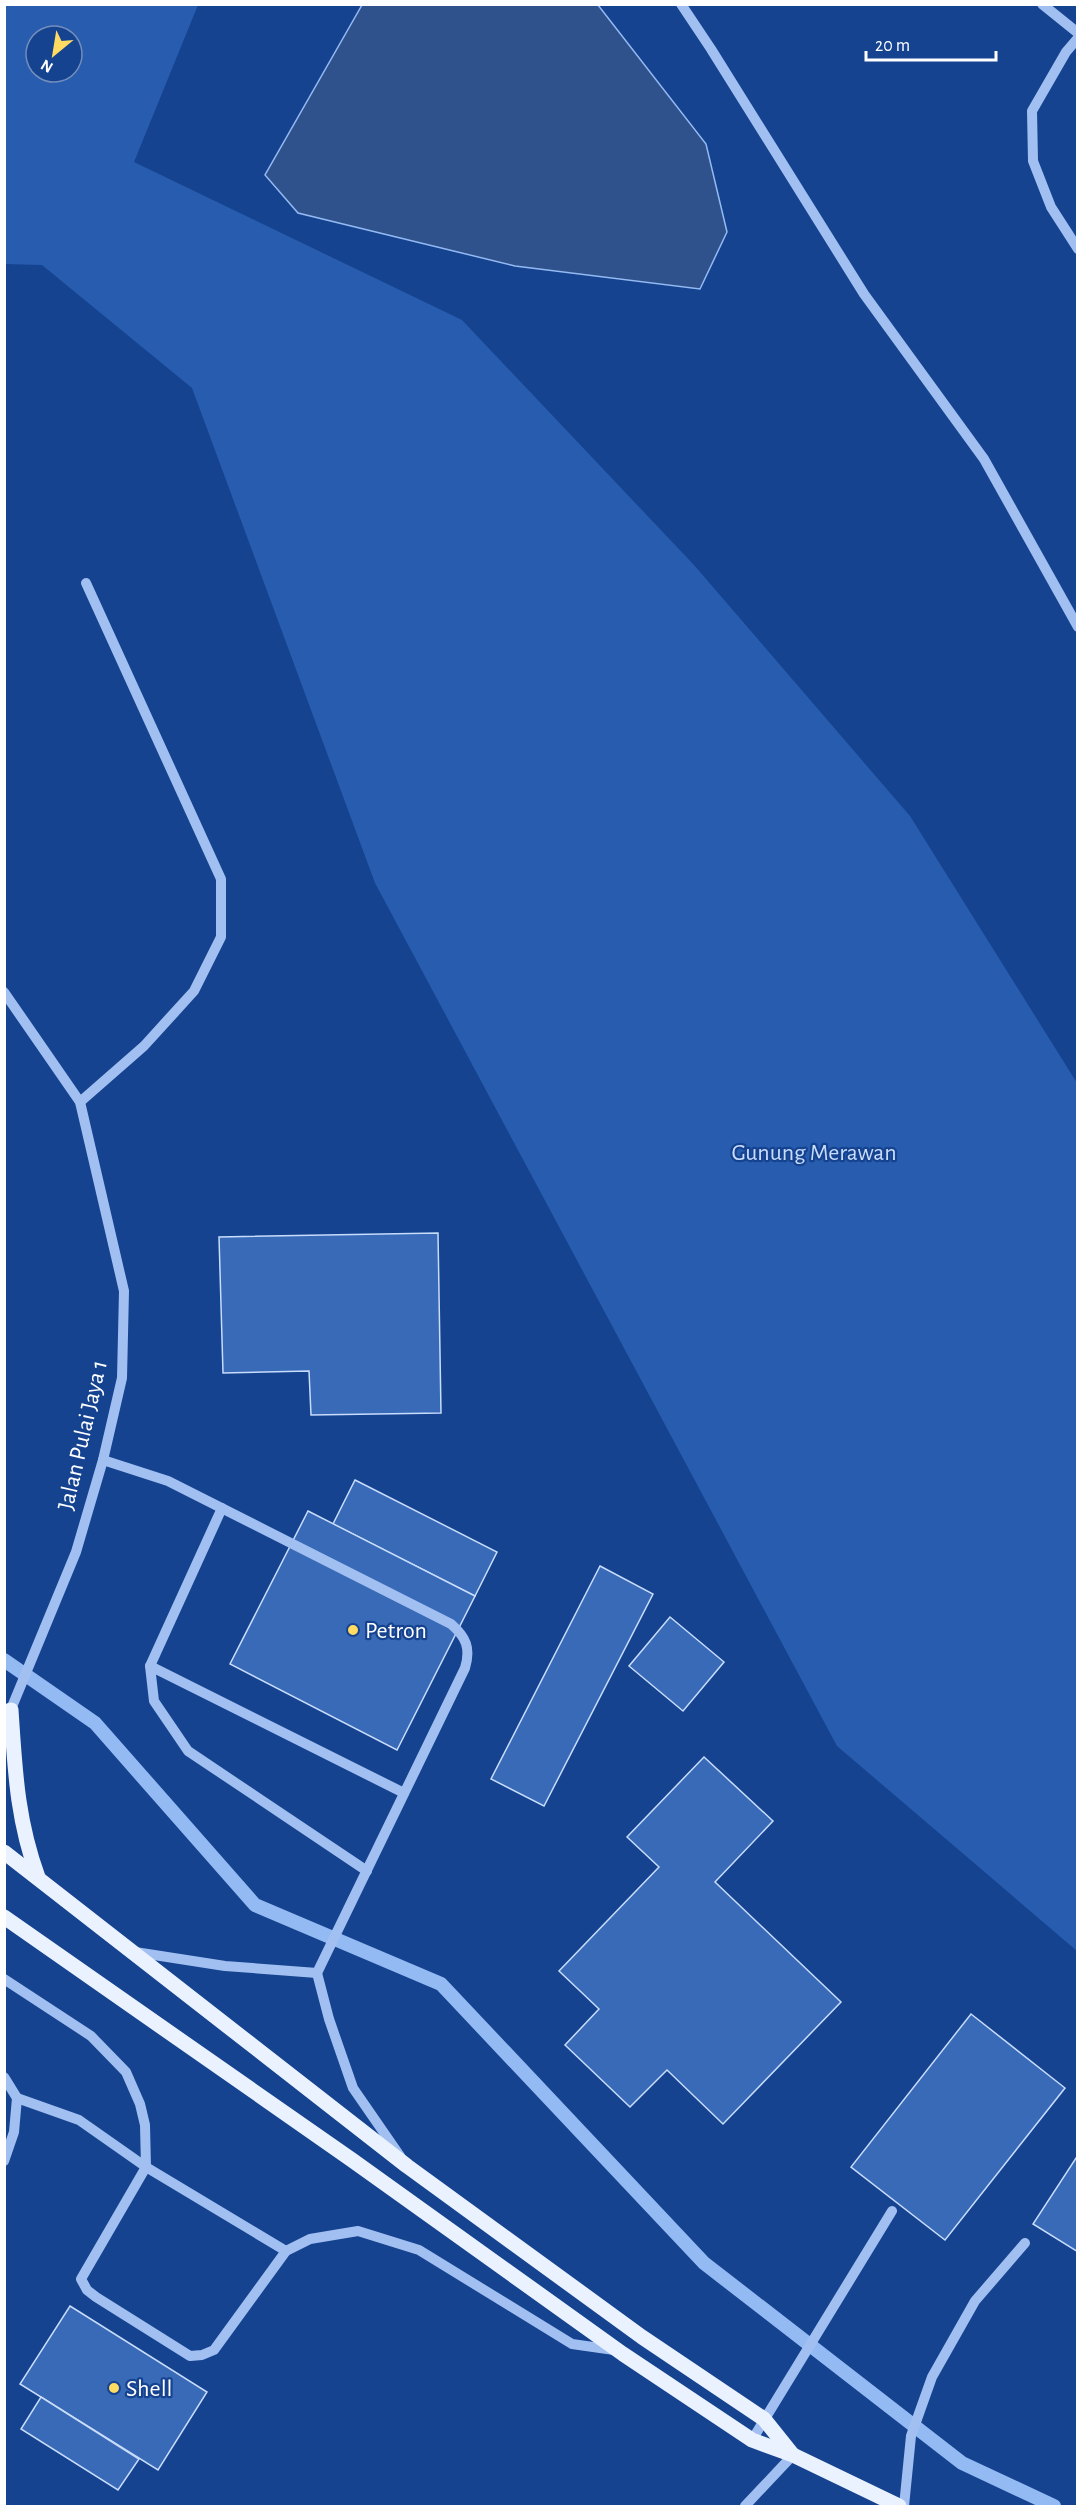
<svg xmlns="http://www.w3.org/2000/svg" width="1082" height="2511" font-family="'Alegreya Sans',sans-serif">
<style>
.green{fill:#275caf;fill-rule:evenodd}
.water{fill:#30528c;stroke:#94baf3;stroke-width:1.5}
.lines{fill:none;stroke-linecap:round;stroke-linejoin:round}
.stream{stroke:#94baf3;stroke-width:14}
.building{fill:#396ab7;stroke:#c8dcfc;stroke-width:1.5}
.minor{stroke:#a1c0f1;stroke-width:10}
.major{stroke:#ebf2ff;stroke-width:15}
.poi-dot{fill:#ffdb61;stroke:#154390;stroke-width:2}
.labels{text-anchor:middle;stroke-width:4.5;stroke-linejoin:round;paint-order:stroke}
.park-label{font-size:24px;fill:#c8dcfc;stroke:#154390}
.street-label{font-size:24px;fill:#fff;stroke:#154390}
.poi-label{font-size:24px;fill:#fff;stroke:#154390;text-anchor:start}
</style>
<rect width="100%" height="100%" fill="#154390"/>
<!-- green -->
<path class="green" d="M5 4 198 5 134 162 462 320 694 565 910 816 1077 1083V1951L837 1746 375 883 192 388 42 265 5 264ZM36 36H72V72H36Z"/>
<!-- water -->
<path class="water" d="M362 5H598L706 144 727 232 700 289 515 266 298 213 265 175Z"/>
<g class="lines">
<!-- stream -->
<path class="stream" d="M4 1660 95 1723 255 1905 441 1984 704 2263 962 2463 1054 2506"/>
</g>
<!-- building -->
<g class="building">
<path d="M438 1233 441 1413 311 1415 309 1371 223 1373 219 1237Z"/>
<path d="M355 1480 497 1552 475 1596 333 1524Z"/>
<path d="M308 1511 475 1596 397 1750 230 1664Z"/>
<path d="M600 1566 653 1594 544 1806 491 1779Z"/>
<path d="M670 1617 724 1662 683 1711 629 1666Z"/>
<path d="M704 1757 773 1821 715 1882 841 2002 723 2124 667 2070 630 2107 565 2045 599 2009 559 1971 659 1867 627 1837Z"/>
<path d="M971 2014 1065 2088 945 2240 851 2167Z"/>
<path d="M1078 2155V2252L1033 2224Z"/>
<path d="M70 2306 207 2392 158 2470 20 2384Z"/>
<path d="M41 2397 139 2459 118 2490 21 2429Z"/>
</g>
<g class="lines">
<!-- minor -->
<g class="minor">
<path d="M681 4 711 49 864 294 984 459 1078 627"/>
<path d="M1042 4 1078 33"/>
<path d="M1078 38 1066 52 1032 111 1033 161 1051 207 1078 249"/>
<path d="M4 992 80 1102 124 1291 122 1378 103 1460 76 1552 9 1714"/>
<path d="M80 1102 144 1046 194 991 221 937V879L86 583"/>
<path d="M103 1460 168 1481 451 1624C466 1637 471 1648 465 1668L317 1973"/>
<path d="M222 1508 150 1666 154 1701 188 1751 367 1871"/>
<path d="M150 1666 404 1793"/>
<path d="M135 1952 225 1966 317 1973 329 2019 353 2088 400 2156"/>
<path d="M4 1979 91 2036 126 2072 140 2104 145 2125 146 2167 81 2279 87 2290 96 2297 190 2356 202 2355 214 2350 286 2251 310 2239 358 2231 419 2250 572 2344 614 2350"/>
<path d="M4 2077 17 2098 14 2132 4 2161"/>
<path d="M17 2098 79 2120 146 2167 286 2251"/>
<path d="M752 2440 892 2211"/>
<path d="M745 2506 793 2455"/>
<path d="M904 2506 911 2436 932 2377 975 2301 1025 2243"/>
</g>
<!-- major -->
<g class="major">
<path d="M4 1713 11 1710C15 1770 17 1820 38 1877"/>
<path d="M4 1852 407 2166 642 2337 764 2419 792 2454"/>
<path d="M4 1917 352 2160 623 2354 752 2440 793 2455 899 2506"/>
</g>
</g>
<!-- markers -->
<g class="poi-dot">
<circle cx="353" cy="1630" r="6"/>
<circle cx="114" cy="2388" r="6"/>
</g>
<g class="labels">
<!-- park labels -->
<g class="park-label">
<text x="814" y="1160">Gunung Merawan</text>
</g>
<!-- street labels -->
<g class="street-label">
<text transform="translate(82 1435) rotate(-77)" y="8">Jalan Pulai Jaya 1</text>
</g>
<!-- poi labels -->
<g class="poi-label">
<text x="365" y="1638">Petron</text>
<text x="126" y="2396">Shell</text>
</g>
</g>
<!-- border -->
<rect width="1082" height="2511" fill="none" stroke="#ffffff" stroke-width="12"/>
<!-- north arrow -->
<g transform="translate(54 54) rotate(210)"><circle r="28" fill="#154390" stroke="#738ebc" stroke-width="1.5"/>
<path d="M0-4.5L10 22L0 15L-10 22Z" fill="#ffdb61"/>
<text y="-9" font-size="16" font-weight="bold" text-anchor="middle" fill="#ffffff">N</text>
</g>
<!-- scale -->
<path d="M866 51v9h130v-9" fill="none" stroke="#ffffff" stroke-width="3"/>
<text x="875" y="51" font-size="18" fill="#ffffff" stroke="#154390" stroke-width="4.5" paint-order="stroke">20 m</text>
</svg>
